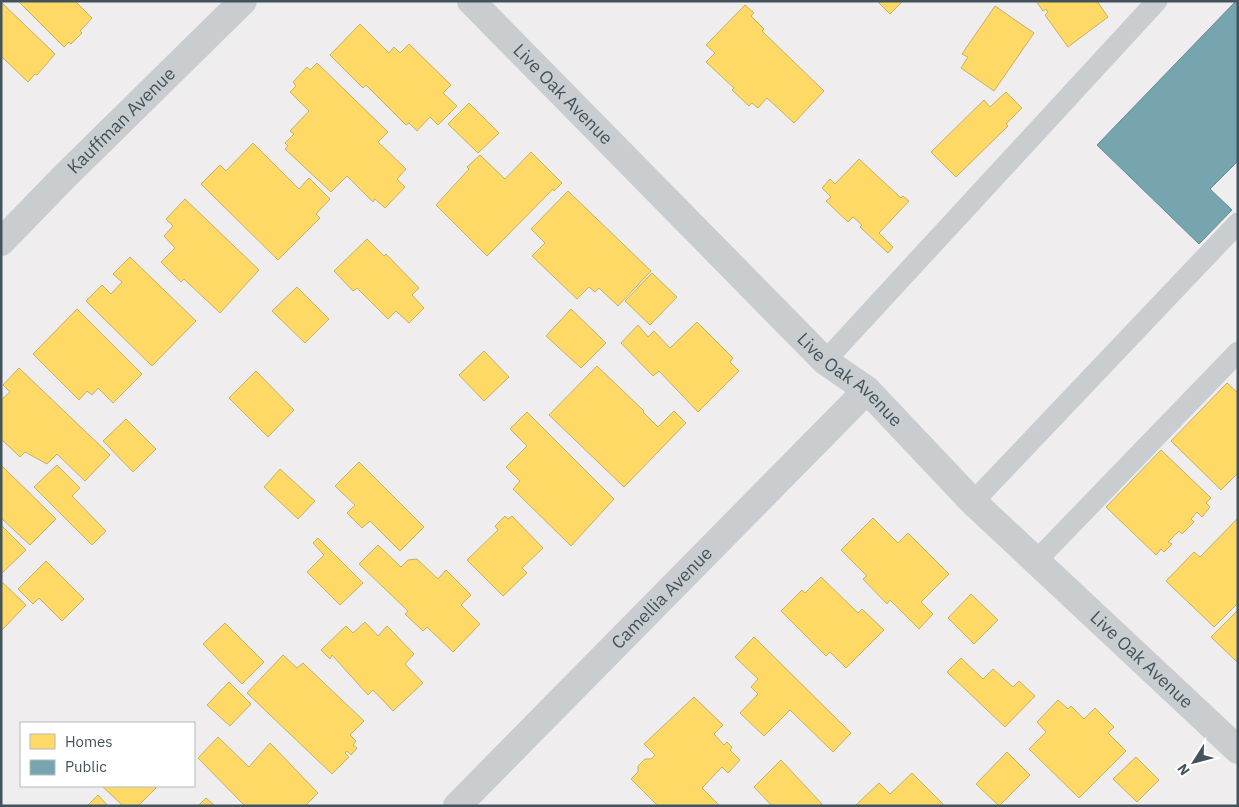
<svg xmlns="http://www.w3.org/2000/svg" width="1239" height="807" font-family="'IBM Plex Sans',sans-serif">
<style>
.homes{fill:#ffd966;stroke:#c7b163}
.public{fill:#76a5af;stroke:#678c96}
.lines{fill:none;stroke-linecap:round;stroke-linejoin:round}
.service{stroke:#c9cdcf;stroke-width:21}
.minor{stroke:#c9cdcf;stroke-width:28}
.tertiary{stroke:#c9cdcf;stroke-width:28}
.labels{text-anchor:middle;stroke-width:5;stroke-linejoin:round;paint-order:stroke}
.street-label{font-size:18px;fill:#43535c;stroke:#fff}
</style>
<rect width="100%" height="100%" fill="#efedee"/>
<!-- homes -->
<g class="homes">
<path d="M18 1H75L92 18 80 31 82 33 71 44 69 42 64 47Z"/>
<path d="M877 1H903L890 14Z"/>
<path d="M1036 1H1097L1108 17 1068 47 1045 15 1048 12 1046 9 1043 11Z"/>
<path d="M1 2 55 54 37 75 35 74 28 82 1 56Z"/>
<path d="M745 5 754 13 751 16 764 29 762 31 824 91 794 123 767 98 758 108 752 103 749 106 732 90 734 88 706 62 715 53 706 45Z"/>
<path d="M995 6 1034 33 994 91 961 68 968 57 962 54Z"/>
<path d="M360 24 389 53 394 47 400 53 409 44 451 85 443 93 457 106 438 125 430 117 417 131 409 123 406 125 366 85 363 88 330 55Z"/>
<path d="M317 63 388 132 378 142 406 169 397 179 405 187 385 208 375 199 373 202 347 176 331 192 285 149 288 146 285 143 294 134 290 131 309 111 290 92 296 86 293 82 307 67 310 70Z"/>
<path d="M1006 92 1022 108 1006 124 1008 126 956 177 931 152 984 100 990 107Z"/>
<path d="M469 103 499 133 478 153 448 124Z"/>
<path d="M253 143 299 189 309 178 330 199 316 214 320 218 278 260 201 184 220 165 226 171Z"/>
<path d="M531 152 562 183 554 191 553 189 487 256 436 205 469 169 467 167 480 155 505 179Z"/>
<path d="M859 159 901 198 903 196 909 201 879 233 893 247 888 253 860 227 862 225 853 217 848 222 826 201 831 197 822 188 830 179 835 184Z"/>
<path d="M568 191 651 271 618 306 599 288 595 292 589 287 577 299 532 256 545 243 531 229Z"/>
<path d="M185 199 259 270 220 313 184 279 181 282 161 262 175 248 164 236 173 226 166 219Z"/>
<path d="M367 239 384 256 386 254 419 288 412 295 424 308 409 323 396 311 388 319 357 288 353 291 334 271Z"/>
<path d="M130 257 196 321 152 366 86 301 102 285 111 294 122 282 113 274Z"/>
<path d="M652 273 677 297 650 325 625 301Z"/>
<path d="M297 287 329 319 305 343 272 311Z"/>
<path d="M77 309 142 374 113 403 98 388 92 395 87 391 79 400 33 354Z"/>
<path d="M571 309 606 343 581 368 546 336Z"/>
<path d="M697 322 733 358 730 362 739 371 698 412 659 371 653 376 621 343 638 325 648 337 654 331 670 348Z"/>
<path d="M484 351 509 377 484 401 459 375Z"/>
<path d="M597 366 644 411 643 412 658 427 674 411 686 423 624 487 549 415Z"/>
<path d="M19 368 110 455 85 481 57 454 47 464 25 452 20 457 1 439V400L10 392 3 385Z"/>
<path d="M256 371 294 410 268 437 229 398Z"/>
<path d="M1227 383 1238 393V473L1221 490 1171 441Z"/>
<path d="M527 412 614 499 571 546 513 489 520 481 506 467 527 446 510 429Z"/>
<path d="M126 419 156 449 133 472 103 441Z"/>
<path d="M1161 450 1211 498 1206 503 1210 507 1202 517 1197 512 1191 519 1194 522 1182 534 1179 531 1168 542 1172 544 1164 552 1161 549 1156 555 1106 507Z"/>
<path d="M359 462 424 527 400 551 370 521 362 528 347 513 355 505 335 486Z"/>
<path d="M1 465 56 519 30 545 1 518Z"/>
<path d="M57 465 80 488 72 496 106 531 92 545 34 487Z"/>
<path d="M280 469 315 501 298 519 264 487Z"/>
<path d="M505 516 508 519 512 516 543 548 522 568 527 573 503 596 467 560 498 530 495 526Z"/>
<path d="M873 518 898 543 908 533 949 574 921 602 933 614 919 629 890 600 887 604 863 579 867 576 841 550Z"/>
<path d="M1238 518V603L1214 627 1166 581 1194 552 1200 557Z"/>
<path d="M1 525 26 550 1 574Z"/>
<path d="M318 538 363 583 340 605 307 572 324 555 313 543Z"/>
<path d="M378 545 401 567 408 560 417 559 438 579 446 570 471 595 461 605 480 624 453 652 427 627 423 631 405 614 408 611 359 564Z"/>
<path d="M46 561 84 599 62 621 39 598 33 604 18 589Z"/>
<path d="M821 577 858 613 862 609 884 630 846 668 830 652 826 656 781 611 802 590 805 593Z"/>
<path d="M1 581 26 605 1 631Z"/>
<path d="M971 594 998 620 974 644 948 618Z"/>
<path d="M1238 610V659L1236 661 1211 637Z"/>
<path d="M365 622 378 636 387 626 414 654 405 664 423 683 393 711 373 690 368 695 332 655 330 659 321 650 346 626 353 633Z"/>
<path d="M225 623 264 662 242 684 203 644Z"/>
<path d="M754 637 851 733 833 752 790 710 764 736 740 713 758 694 751 687 758 679 735 657Z"/>
<path d="M283 655 297 668 303 663 364 721 350 735 356 741 353 745 357 748 351 755 347 751 345 753 349 757 332 774 247 693Z"/>
<path d="M961 658 983 679 993 669 1013 687 1019 681 1035 696 1005 727 947 672Z"/>
<path d="M229 682 251 704 230 726 207 705Z"/>
<path d="M694 697 723 725 714 734 724 745 727 742 732 747 730 750 740 760 728 773 722 767 702 788 720 806H658L631 779 638 772V766L645 759H651L655 755 644 744Z"/>
<path d="M1058 700 1068 709 1071 706 1084 719 1095 708 1114 727 1108 733 1126 751 1079 798 1029 749 1046 732 1037 722Z"/>
<path d="M218 737 249 767 270 743 318 793 305 806H245L198 758Z"/>
<path d="M1007 752 1030 775 999 806 976 784Z"/>
<path d="M1136 757 1159 780 1137 802 1113 779Z"/>
<path d="M781 760 822 804 820 806H772L754 787Z"/>
<path d="M912 773 943 804 941 806H855L879 783 890 794Z"/>
<path d="M102 786H154L156 788 138 806H123Z"/>
<path d="M98 795 108 806H87Z"/>
<path d="M206 798 215 806H198Z"/>
</g>
<!-- public -->
<path class="public" d="M1236 1H1238V161L1210 189 1232 210 1199 244 1097 145Z"/>
<g class="lines">
<!-- service -->
<g class="service">
<path d="M825 361 1157 1"/>
<path d="M973 502 1238 223"/>
<path d="M1036 561 1238 352"/>
</g>
<!-- minor -->
<g class="minor">
<path id="s1" d="M1 242 63 178 243 1"/>
<path id="s2" d="M457 806 867 390"/>
</g>
<!-- tertiary -->
<path class="tertiary" id="s3" d="M471 1 825 361 867 390 973 502 1238 750"/>
</g>
<g class="labels">
<!-- street labels -->
<g class="street-label">
<text dy="6" stroke="none"><textPath href="#s3" startOffset="131">Live Oak Avenue</textPath></text>
<text dy="6" stroke="none"><textPath href="#s1" startOffset="171">Kauffman Avenue</textPath></text>
<text dy="6" stroke="none"><textPath href="#s3" startOffset="536">Live Oak Avenue</textPath></text>
<text dy="6" stroke="none"><textPath href="#s2" startOffset="292">Camellia Avenue</textPath></text>
<text dy="6" stroke="none"><textPath href="#s3" startOffset="941">Live Oak Avenue</textPath></text>
</g>
</g>
<!-- border -->
<rect width="1239" height="807" fill="none" stroke="#43535c" stroke-width="5"/>
<!-- legend -->
<rect x="20" y="722" width="175" height="65" fill="#ffffff" stroke="#b4babe"/>
<rect x="30" y="734" width="25" height="15" fill="#ffd966" stroke="#b4babe"/>
<text x="65" y="747" font-size="15" fill="#43535c">Homes</text>
<rect x="30" y="760" width="25" height="15" fill="#76a5af" stroke="#b4babe"/>
<text x="65" y="772" font-size="15" fill="#43535c">Public</text>
<!-- north arrow -->
<g transform="translate(1194 762) rotate(234)" stroke="#ffffff" stroke-width="4" paint-order="stroke">
<path d="M0-4L9 19L0 12L-9 19Z" fill="#43535c"/>
<text y="-8" font-size="14" font-weight="bold" text-anchor="middle" fill="#43535c">N</text>
</g>
</svg>
